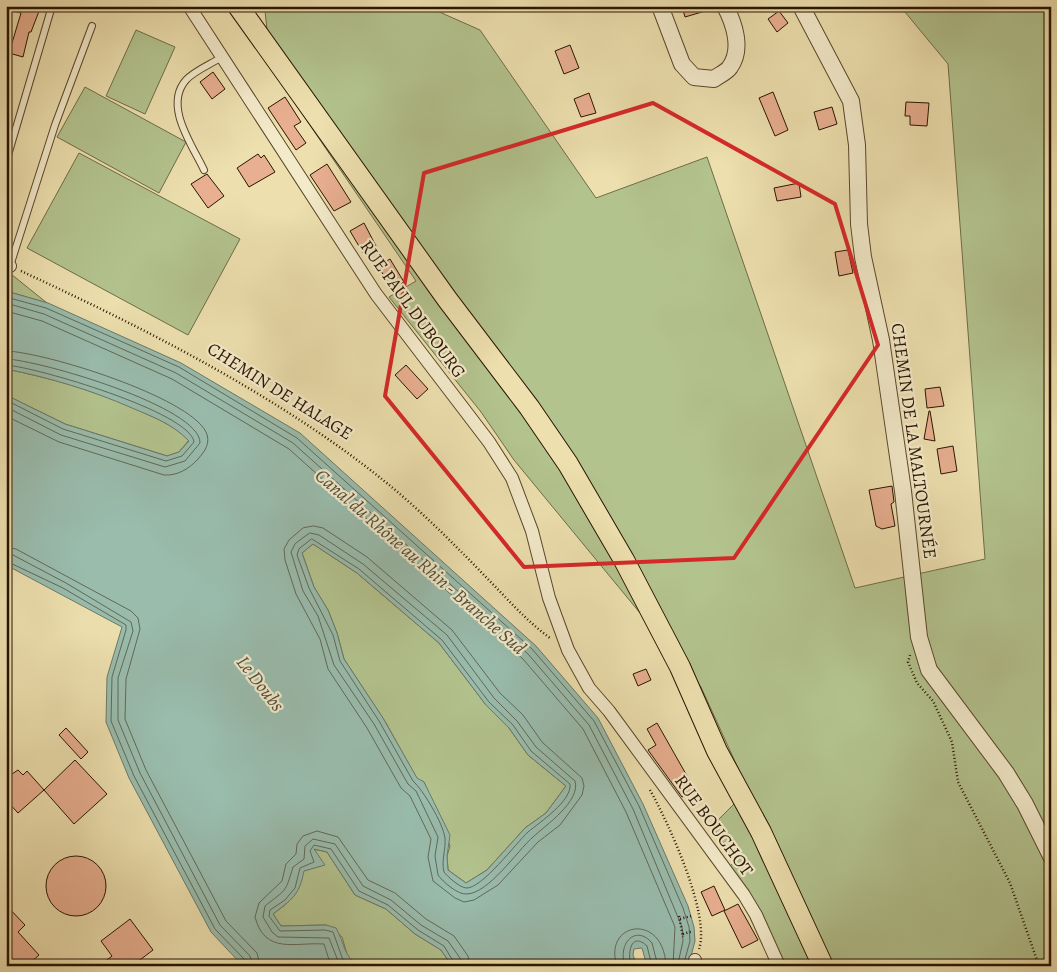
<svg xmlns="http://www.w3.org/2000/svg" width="1057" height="972" font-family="Alegreya,serif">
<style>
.green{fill:#b3c38e;stroke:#6e6c47}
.water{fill:#99bcad;stroke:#6c7968;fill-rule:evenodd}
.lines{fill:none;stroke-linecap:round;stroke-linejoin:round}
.shore{stroke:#616856;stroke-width:1}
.building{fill:#e8af90;stroke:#291400}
.service-casing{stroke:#5a472c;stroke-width:8}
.minor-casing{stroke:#5a472c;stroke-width:14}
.tertiary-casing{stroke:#5a472c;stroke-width:18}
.primary-casing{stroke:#291400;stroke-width:22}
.path{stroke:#291400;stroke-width:2.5;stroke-dasharray:1 2.5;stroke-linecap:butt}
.service{stroke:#f3eaca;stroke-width:6}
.minor{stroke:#f3eaca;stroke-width:12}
.tertiary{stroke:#f3eaca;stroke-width:16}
.primary{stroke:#eddfae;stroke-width:20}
.marked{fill:none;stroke:#d62828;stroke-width:4;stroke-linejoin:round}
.labels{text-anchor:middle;stroke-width:4.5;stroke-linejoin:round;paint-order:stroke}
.street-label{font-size:18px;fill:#291400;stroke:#f3eaca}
.water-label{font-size:19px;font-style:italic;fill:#504f3d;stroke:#f3eaca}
</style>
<rect width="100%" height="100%" fill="#eddfae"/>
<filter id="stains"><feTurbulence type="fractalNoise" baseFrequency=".004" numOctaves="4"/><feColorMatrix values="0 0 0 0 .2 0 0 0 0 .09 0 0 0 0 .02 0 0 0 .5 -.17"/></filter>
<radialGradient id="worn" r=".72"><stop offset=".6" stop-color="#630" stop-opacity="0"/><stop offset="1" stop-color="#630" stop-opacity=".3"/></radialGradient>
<!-- green -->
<g class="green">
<path d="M271 6H426L480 30 596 198 707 157 855 588 985 559 948 64 900 6H1051V966H785L761 912 730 866 736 861 716 833 715 824 719 819 748 790 701 687 514 460 481 412 389 297 416 281 271 68 265 11Z"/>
<path d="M136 30 175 47 145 114 106 96Z"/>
<path d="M85 87 186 142 159 193 57 137Z"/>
<path d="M79 153 240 239 188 335 27 248Z"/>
<path d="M6 270 47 303 6 291Z"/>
<path d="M6 369C51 378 92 390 134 408 155 418 172 424 189 440L179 452 167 456 65 424 6 395Z"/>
<path d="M313 544 357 573 439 643 486 705 509 728 528 755 566 786 546 813 525 828 487 870 466 883 448 870 447 856 450 846 424 782 417 779 386 723 344 659 337 633 328 610 314 587 302 553Z"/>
<path d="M313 849 327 852 355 895 386 909 415 934 441 950 452 966 358 965 348 958 342 937 326 925 281 926 273 914C292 900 299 894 303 871L324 865Z"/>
</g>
<!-- water -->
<path class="water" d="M6 291 48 303 181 363 300 433 536 646 598 718 643 804 688 906 694 927 695 941 690 960 697 966H647L642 948 634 949 633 955 637 966H452L441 950 415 934 386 909 355 895 327 852 314 849 325 865 304 871C299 896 292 899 273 914L281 926 326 925 336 928C344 941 344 959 359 965L368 961 377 966H243L211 932 129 778 106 722 107 677 122 627 6 565V395L65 424 167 456 179 452 189 441C171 423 155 418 132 408 91 390 51 378 6 369ZM313 544 357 573 439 643 486 705 509 728 528 755 566 786 546 813 525 828 487 870 466 883 448 870 447 856 450 835 424 782 417 778 383 718 344 659 337 633 328 610 314 587 302 553Z"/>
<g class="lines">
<!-- shore -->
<g class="shore">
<path d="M6 297 46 308 179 367 297 438 532 649 594 721 639 806 683 908 689 927 690 941 685 959 687 963"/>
<path d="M6 303 44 314 176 373 293 443 528 654 589 725 633 809 682 927 683 941 679 959 681 966"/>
<path d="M6 311 42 321 172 379 289 449 523 659 583 729 626 812 675 927 673 966"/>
<path d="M6 351C45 352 189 397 206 432 211 443 205 451 198 459 189 469 177 476 164 475L59 442 6 416"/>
<path d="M6 359C39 360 201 407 200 443L185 461 165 467 61 435 6 407"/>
<path d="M6 365C36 367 190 412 194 442L182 456 166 461 63 429 6 400"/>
<path d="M314 526 323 528 367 557 452 630 500 693 523 715 542 742 582 778 584 786 582 795 560 825 538 842 498 885 474 900 464 902 455 898 433 881 428 857 431 839 410 796 401 788 367 728 328 669 320 639 296 594 285 560 284 549 289 540 303 528Z"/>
<path d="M310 533 319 535 363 564 447 635 494 698 517 721 536 747 575 781C581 801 546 825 533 837 517 851 489 893 467 894 458 895 443 882 438 875L435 856 438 837 416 791 408 784 374 724 334 665 318 616 303 591 291 552 295 544Z"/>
<path d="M312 539 359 569 442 640 489 702 513 725 531 751 570 784C572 801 540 822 528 832 516 843 482 889 466 888 459 887 448 877 444 872 441 860 446 850 445 838 443 823 423 790 413 781L379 721 340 661 333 635 309 588 297 555 299 549Z"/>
<path d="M6 547 16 549 131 611 138 618 140 629 126 679 125 719 146 770 226 921 257 953 260 966"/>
<path d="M6 554 13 555 66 583 131 622 133 631 118 678V720L140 773 220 925 250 956 253 966"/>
<path d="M6 561 63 588 126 625V630L112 677 111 721 134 776 215 929 245 960 247 966"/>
<path d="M331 966 324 944C295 942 265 955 255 917L259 903 282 881 286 864 296 854 297 844 303 836 317 831 338 837 368 880 395 893 426 919 454 936 468 956 469 966"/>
<path d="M340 966 329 938 278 937 272 932 263 917 265 906C286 889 285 894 293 867L304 859 305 846 313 839 335 844 363 886 391 900 421 925 448 941 460 958 462 966"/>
<path d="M349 966 343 960 333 932 325 930 280 931 269 916 270 910 285 900 295 888 300 868 314 862 310 851 314 845 331 849 359 891 388 905 418 930 444 946 456 966"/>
<path d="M617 966C602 922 664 911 666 966"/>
<path d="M625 966C617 943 636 924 652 943L658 966"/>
<path d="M631 966C627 953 631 931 647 946L652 966"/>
</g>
</g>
<!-- building -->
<g class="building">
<path d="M11 6H41L31 32H29L23 57 9 53 21 13 10 10Z"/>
<path d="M682 6H712V9L685 17Z"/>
<path d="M779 11 788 23 777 32 768 19Z"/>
<path d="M570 45 579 68 564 74 555 51Z"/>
<path d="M213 72 225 89 212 99 200 82Z"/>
<path d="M773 92 788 130 775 136 759 98Z"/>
<path d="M589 93 596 113 581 117 574 99Z"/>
<path d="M285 97 301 122 294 126 306 143 296 150 268 108Z"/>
<path d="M906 102 929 103 927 126 910 125V116H905Z"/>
<path d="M832 107 837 124 819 130 814 112Z"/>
<path d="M258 154 261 158 264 155 275 172 249 187 237 168Z"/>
<path d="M327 164 351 202 334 211 310 175Z"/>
<path d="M207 174 224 196 208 208 191 184Z"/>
<path d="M799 183 801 197 777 201 774 188Z"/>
<path d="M364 223 376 246 363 253 350 231Z"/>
<path d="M848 250 853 273 839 276 835 252Z"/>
<path d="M390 259 404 282 392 289 378 266Z"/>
<path d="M406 365 428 389 417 399 395 375Z"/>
<path d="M940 387 944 406 927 408 925 389Z"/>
<path d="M929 411H930L935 441 924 439Z"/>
<path d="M953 446 957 471 941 474 937 449Z"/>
<path d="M892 486 894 502 891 504 895 526 882 529 876 526 869 490Z"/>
<path d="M646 669 651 680 638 686 633 674Z"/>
<path d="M657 723 695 790 682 797 648 750 656 745 647 729Z"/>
<path d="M66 728 88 752 81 759 59 735Z"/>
<path d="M75 760 107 794 74 824 44 790Z"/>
<path d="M18 770 23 775 27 771 44 790 18 813 6 800V778Z"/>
<circle cx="76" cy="886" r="30"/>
<path d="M714 886 725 910 712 916 701 892Z"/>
<path d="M738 904 758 940 742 948 724 911Z"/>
<path d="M6 905 25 925 18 932 39 955 27 966H6Z"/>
<path d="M130 919 153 950 132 966H99L112 956 101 941Z"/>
</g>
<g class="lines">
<defs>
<g id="service">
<path d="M6 162 52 6"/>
<path d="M204 170C193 146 163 106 186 80 194 71 211 64 222 57"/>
<path d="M10 266 55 125 92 26"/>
</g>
<g id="minor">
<path d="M189 6 376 294 489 442 512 478 532 531 549 598 568 650 589 688 609 711 744 895 756 915 779 966"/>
<path d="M6 264 10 266"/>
<path d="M694 966 695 960"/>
</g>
<g id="tertiary">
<path d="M660 6 682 64 694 77 714 79C719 75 727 72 730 67 743 49 734 23 725 6"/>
<path d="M801 6 851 101 857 145 859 224 863 257 881 340 903 491 919 637 929 670 1006 773 1025 804 1051 856"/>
</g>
<path id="primary" d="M238 6 447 299 529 407 568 464 624 560 680 667 717 751 761 832 823 966"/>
</defs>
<!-- service casing -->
<use href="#service" class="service-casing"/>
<!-- minor casing -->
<use href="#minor" class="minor-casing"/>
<!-- tertiary casing -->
<use href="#tertiary" class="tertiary-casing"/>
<!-- primary casing -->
<use href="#primary" class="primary-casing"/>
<!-- path -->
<g class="path">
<path d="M21 271C144 328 277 395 383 480 418 508 451 541 482 573 504 595 525 620 550 638"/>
<path d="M910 655 908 662 917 683 933 701 952 742 958 782 1010 883 1039 966"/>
<path d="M650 790C668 822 711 915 699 949"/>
<path d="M679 916 683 937"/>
<path d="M680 919 691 916"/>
<path d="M683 934 693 931"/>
</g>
<!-- service -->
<use href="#service" class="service"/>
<!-- minor -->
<use href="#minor" class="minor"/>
<!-- tertiary -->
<use href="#tertiary" class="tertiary"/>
<!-- primary -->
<use href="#primary" class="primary"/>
</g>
<!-- marked area -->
<path class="marked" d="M653 103 835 204 878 345 734 558 524 567 385 396 424 173Z"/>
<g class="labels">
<!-- street labels -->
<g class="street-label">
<text transform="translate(413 309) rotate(54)" y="6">RUE PAUL DUBOURG</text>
<text transform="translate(280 391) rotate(32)" y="6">CHEMIN DE HALAGE</text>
<text transform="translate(914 441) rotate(82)" y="6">CHEMIN DE LA MALTOURNÉE</text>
<text transform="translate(714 825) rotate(54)" y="6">RUE BOUCHOT</text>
</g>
<!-- water labels -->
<g class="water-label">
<text transform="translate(421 561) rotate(41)" y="7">Canal du Rhône au Rhin - Branche Sud</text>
<text transform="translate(261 683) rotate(52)" y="7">Le Doubs</text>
</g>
</g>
<!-- margin -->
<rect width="1057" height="972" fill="none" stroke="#eddfae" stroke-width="25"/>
<rect x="8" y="8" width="1042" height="957" fill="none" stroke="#291400" stroke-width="2.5"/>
<rect x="12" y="12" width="1032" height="947" fill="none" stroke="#291400"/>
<rect width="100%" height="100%" filter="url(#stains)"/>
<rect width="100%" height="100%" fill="url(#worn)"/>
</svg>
